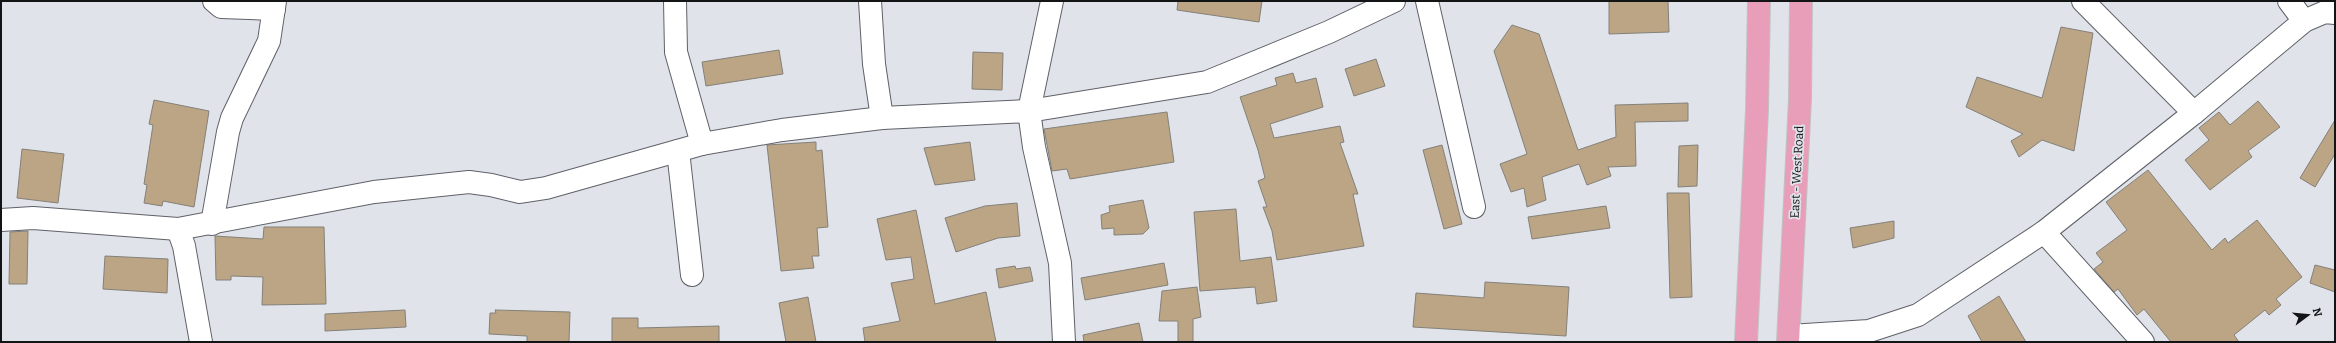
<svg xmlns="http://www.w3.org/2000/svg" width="2336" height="343" font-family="Bitter,serif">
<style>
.building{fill:#bba584;stroke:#84807a}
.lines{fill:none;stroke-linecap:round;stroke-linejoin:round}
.minor-casing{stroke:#5f6168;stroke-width:24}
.major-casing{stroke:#c2c2c2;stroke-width:24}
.minor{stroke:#fff;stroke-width:22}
.major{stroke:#e89db8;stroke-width:22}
.labels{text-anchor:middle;stroke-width:3.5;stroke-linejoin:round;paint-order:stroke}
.street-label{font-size:12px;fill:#131416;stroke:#e0e3ea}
</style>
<rect width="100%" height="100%" fill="#e0e3ea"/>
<!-- building -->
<g class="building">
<path d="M1178 1H1262L1259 22 1177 10Z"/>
<path d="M1609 1H1668L1669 32 1609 34Z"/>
<path d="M1512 25 1539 34 1578 150 1616 137 1615 105 1688 103V121L1635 122 1636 166 1608 167 1611 176 1587 185 1579 164 1542 177 1546 200 1527 207 1524 188 1511 192 1500 164 1527 154 1494 51Z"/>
<path d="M2061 27 2093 33 2074 151 2042 140 2019 157 2011 141 2023 134 1966 107 1977 77 2042 98Z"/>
<path d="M779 50 783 74 706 86 702 62Z"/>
<path d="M973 52 1003 53 1002 90 972 89Z"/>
<path d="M1376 59 1385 86 1354 96 1345 69Z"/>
<path d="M1293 73 1296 83 1316 78 1323 107 1270 124 1274 138 1340 126 1344 142 1340 143 1358 194H1353L1364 246 1277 260 1272 231 1263 207H1267L1258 181 1265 178 1258 150 1240 97 1277 85 1275 78Z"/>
<path d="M154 100 209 111 194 207 163 201 162 206 144 203 147 185 144 184 153 125 149 124Z"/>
<path d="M2258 101 2280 127 2248 151 2252 157 2210 190 2185 160 2209 140 2199 128 2219 112 2230 125Z"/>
<path d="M1167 112 1174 162 1070 179 1067 169 1052 171 1044 129Z"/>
<path d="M2335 120V154L2315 187 2300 178Z"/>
<path d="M816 142V151L822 150 828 227 817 228 819 256H812L814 268 781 271 767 145Z"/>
<path d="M970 142 975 180 935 185 924 148Z"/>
<path d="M1442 145 1462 224 1444 229 1423 150Z"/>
<path d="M1698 145 1697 186 1678 187 1679 146Z"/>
<path d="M22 149 64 154 58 203 17 198Z"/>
<path d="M2148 170 2212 250 2225 238 2228 243 2257 220 2302 277 2276 299 2281 305 2269 315 2265 310 2234 335 2239 342H2171L2144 309 2137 315 2118 289 2114 292 2094 269 2103 262 2096 253 2127 230 2106 202Z"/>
<path d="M1667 193H1689L1692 297 1670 298Z"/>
<path d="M1143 200 1149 228 1143 234 1114 235V228L1102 229 1101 215 1110 212 1109 206Z"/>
<path d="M1017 203 1020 236 998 238 956 252 945 218 985 206Z"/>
<path d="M1606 206 1610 228 1532 239 1528 217Z"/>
<path d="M1236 209 1240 261 1271 257 1277 301 1257 304 1255 287 1200 291 1194 212Z"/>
<path d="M916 210 935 304 986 292 996 342H865L863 328 900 321 891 283 914 279 911 257 886 260 877 219Z"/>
<path d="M1894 221V238L1853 248 1850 228Z"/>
<path d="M264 227H324L326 304 262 305 263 277 231 276V280H216L215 236 263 239Z"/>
<path d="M28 231 27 284H9L10 232Z"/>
<path d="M105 256 168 259 167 293 103 289Z"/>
<path d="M1164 263 1168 285 1085 300 1081 278Z"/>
<path d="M2315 265 2335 270V292L2310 283Z"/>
<path d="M1015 266 1016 269 1030 267 1033 281 999 288 996 269Z"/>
<path d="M1485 282 1569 287 1566 336 1413 327 1416 293 1484 298Z"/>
<path d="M1197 287 1201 317 1193 319V342H1178V321H1159L1162 291Z"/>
<path d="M1999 296 2026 342H1982L1968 316Z"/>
<path d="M808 297 816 342H786L779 303Z"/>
<path d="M405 310 406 327 325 331V314Z"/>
<path d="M495 310 570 312 569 342H527V336L489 334 490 313H496Z"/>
<path d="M612 318H638V328L719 326V342H612Z"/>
<path d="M1139 323 1143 342H1084L1083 335Z"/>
</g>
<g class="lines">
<defs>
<g id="minor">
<path d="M214 1 221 7 274 9"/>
<path d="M675 1 676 52 702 144"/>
<path d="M870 1 874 64 882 118"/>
<path d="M1052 1 1029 111 1034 147 1060 263 1064 342"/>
<path d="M1427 1 1474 207"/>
<path d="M2083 1 2194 113"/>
<path d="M2289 1 2304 21"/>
<path d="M678 151 692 275"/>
<path d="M1 220 33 218 178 229 374 192 469 182 491 185 520 192 546 188 702 144 782 130 882 118 1029 111 1207 82 1329 32 1394 1"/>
<path d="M212 224 228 132 232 118 269 41 275 1"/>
<path d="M178 229 184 246 201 342"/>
<path d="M2044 232 2143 342"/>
<path d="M1789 336 1869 331 1918 315 2044 232 2194 113 2304 21 2325 12 2335 13"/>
</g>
<g id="major">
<path d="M1746 342 1757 110 1759 1"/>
<path d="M1788 342 1800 99 1801 1"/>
</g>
</defs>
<!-- minor casing -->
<use href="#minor" class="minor-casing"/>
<!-- major casing -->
<use href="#major" class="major-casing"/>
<!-- minor -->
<use href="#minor" class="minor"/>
<!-- major -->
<use href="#major" class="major"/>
</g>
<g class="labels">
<!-- street labels -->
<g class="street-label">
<text transform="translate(1797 172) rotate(-87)" y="4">East - West Road</text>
</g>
</g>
<!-- border -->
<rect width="2336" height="343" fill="none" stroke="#131416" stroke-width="4"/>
<!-- north arrow -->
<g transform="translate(2308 315) rotate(74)" stroke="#e0e3ea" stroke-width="3" paint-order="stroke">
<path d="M0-3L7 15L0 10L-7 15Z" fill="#131416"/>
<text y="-6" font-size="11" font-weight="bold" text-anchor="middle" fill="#131416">N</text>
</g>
</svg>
